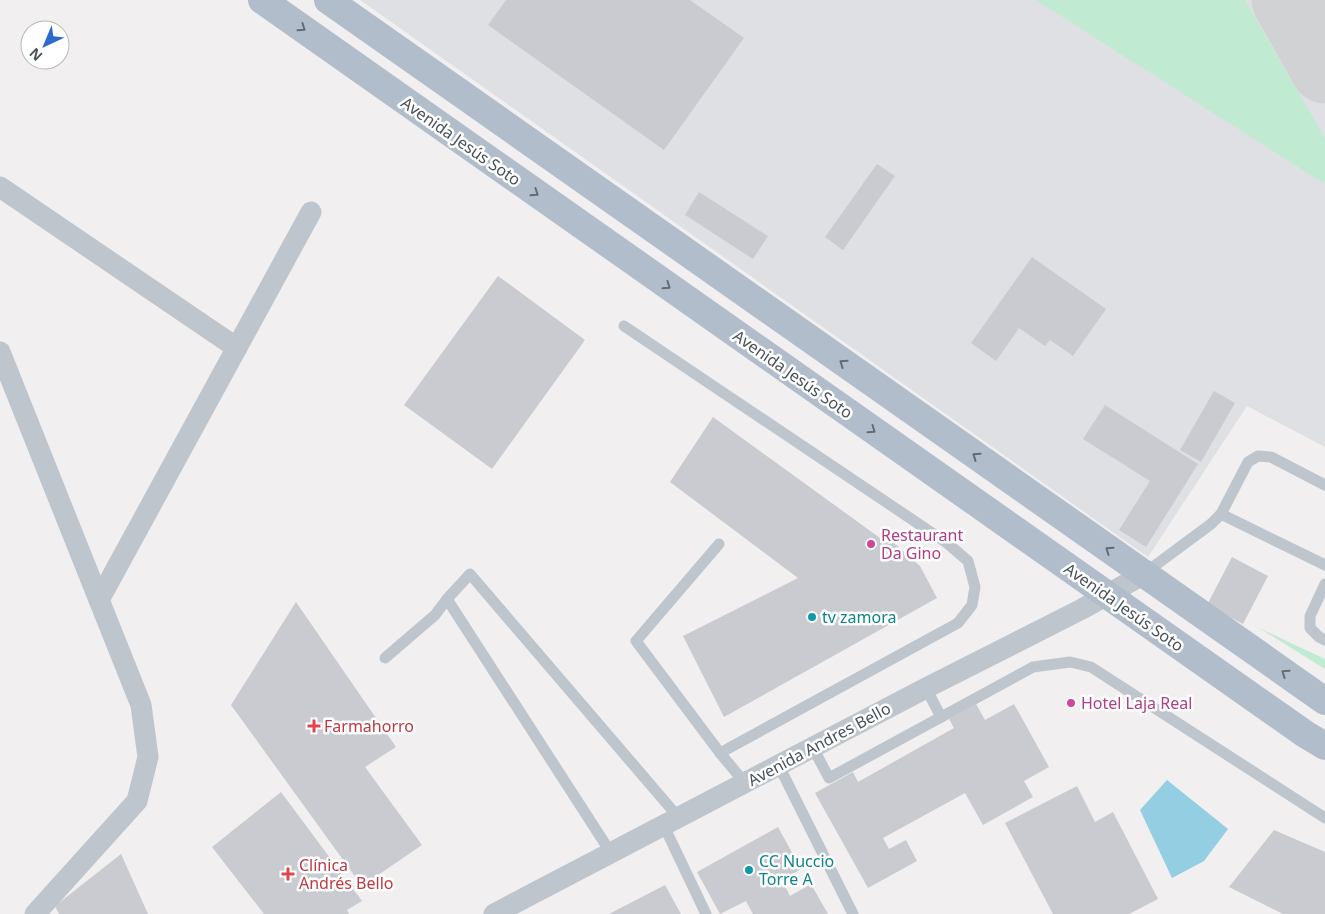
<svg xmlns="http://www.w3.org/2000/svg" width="1325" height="914" font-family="'Noto Sans',sans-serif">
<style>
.airport{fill:#dee0e3}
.green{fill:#c1ead3}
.water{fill:#93cee3}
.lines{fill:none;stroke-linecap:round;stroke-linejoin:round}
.taxiway{stroke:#d1d2d4;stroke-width:69}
.building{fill:#c9cbd1}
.lane{stroke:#bec5cc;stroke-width:11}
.street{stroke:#bec5cc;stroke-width:21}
.primary{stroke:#b1bdcb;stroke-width:28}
.oneway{stroke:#626c76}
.hotel-dot{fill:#d1479c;stroke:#fff;stroke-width:2}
.culture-dot{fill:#0f9aa8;stroke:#fff;stroke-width:2}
.health-dot{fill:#e0444e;stroke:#fff;stroke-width:2}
.labels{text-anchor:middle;stroke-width:5;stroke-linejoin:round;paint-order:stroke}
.street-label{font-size:16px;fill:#48515a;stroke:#fff}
.hotel-label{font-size:16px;fill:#b23c85;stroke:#fff;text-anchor:start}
.culture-label{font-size:16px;fill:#0d838f;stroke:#fff;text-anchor:start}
.health-label{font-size:16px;fill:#be3a42;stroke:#fff;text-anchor:start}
</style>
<rect width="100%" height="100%" fill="#f1efef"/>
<!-- airport -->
<path class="airport" d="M360 0H1325V447L1247 406 1148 557Z"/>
<!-- green -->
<g class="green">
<path d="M1036 0H1245L1325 138V184Z"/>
<path d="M1259 628 1325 659V669Z"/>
</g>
<!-- water -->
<path class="water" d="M1167 780 1228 829 1204 861 1172 878 1140 810Z"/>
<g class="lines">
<!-- taxiway -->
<path class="taxiway" d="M1286 0 1325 69"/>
</g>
<!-- building -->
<g class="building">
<path d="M506 0H690L744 38 664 150 488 25Z"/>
<path d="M877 164 895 176 843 250 825 237Z"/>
<path d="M699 192 768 236 753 259 685 215Z"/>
<path d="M1032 257 1106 309 1073 356 1050 340 1045 346 1019 328 996 361 971 343Z"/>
<path d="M498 276 585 340 492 469 404 405Z"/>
<path d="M1214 391 1235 403 1201 462 1180 450Z"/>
<path d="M1105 405 1198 464 1146 547 1119 530 1150 481 1083 439Z"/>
<path d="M713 417 880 538 885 535 920 566 937 598 724 717 683 636 798 578 670 482Z"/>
<path d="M1232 557 1268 576 1243 624 1207 605Z"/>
<path d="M296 602 396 747 365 767 422 845 362 886 231 705Z"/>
<path d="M976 704 985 720 1014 704 1049 767 1024 781 1033 797 983 825 965 793 883 838 889 849 906 840 917 861 868 888 815 793 853 772 858 782 954 728 949 719Z"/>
<path d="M1077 786 1095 822 1113 812 1158 899 1129 914H1053L1005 823Z"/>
<path d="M281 792 362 901 347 910 349 914H264L212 847Z"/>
<path d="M778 827 801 869 782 880 790 896 811 884 828 914H753L746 901 720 914 697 872Z"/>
<path d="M1274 830 1325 852V914H1283L1229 887Z"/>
<path d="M121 854 148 914H59L55 906Z"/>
<path d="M665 885 681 914H609Z"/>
</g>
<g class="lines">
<!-- lane -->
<g class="lane">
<path d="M624 326 947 543 968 561 975 587 972 605 958 623 720 753"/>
<path d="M1221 514 1325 565"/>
<path d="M719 544 636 641 720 753 745 783"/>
<path d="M1145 573 1211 524 1221 514 1248 462 1258 456 1271 457 1325 485"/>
<path d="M1325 584 1310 616V628L1319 637 1325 640"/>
<path d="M447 599 611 853"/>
<path d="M385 658 435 615 447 599 470 574 679 818"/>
<path d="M926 688 941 717"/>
<path d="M813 748 829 778 1033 667 1070 662 1091 667 1325 818"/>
<path d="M779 766 853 914"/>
<path d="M664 826 706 914"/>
</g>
<!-- street -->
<g class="street">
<path d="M0 187 237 348"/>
<path d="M0 352 141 705 148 757 137 801 35 914"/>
<path d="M99 600 311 212"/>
<path d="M494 914 926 688 1082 609 1144 574"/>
</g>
<!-- primary -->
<g class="primary">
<path d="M262 0 1305 734 1325 746"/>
<path d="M328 0 1325 701"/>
</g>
</g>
<!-- one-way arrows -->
<defs><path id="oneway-chevron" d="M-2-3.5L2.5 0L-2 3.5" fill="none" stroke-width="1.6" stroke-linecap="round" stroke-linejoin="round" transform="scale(1.25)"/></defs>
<g class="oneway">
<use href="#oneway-chevron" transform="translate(302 28) rotate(35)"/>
<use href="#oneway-chevron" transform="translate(535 193) rotate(35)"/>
<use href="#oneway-chevron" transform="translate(667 286) rotate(35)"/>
<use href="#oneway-chevron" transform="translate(843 363) rotate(-145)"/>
<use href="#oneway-chevron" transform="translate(872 430) rotate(35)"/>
<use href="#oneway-chevron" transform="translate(976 456) rotate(-145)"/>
<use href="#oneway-chevron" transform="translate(1109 550) rotate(-145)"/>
<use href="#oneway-chevron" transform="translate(1285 673) rotate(-145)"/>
</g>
<!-- markers -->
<g class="hotel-dot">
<circle cx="871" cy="544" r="5"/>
<circle cx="1071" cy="703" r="5"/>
</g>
<g class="culture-dot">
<circle cx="812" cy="617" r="5"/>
<circle cx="749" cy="870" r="5"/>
</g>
<g class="health-dot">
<path d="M311.5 718.5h5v5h5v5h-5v5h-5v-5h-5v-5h5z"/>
<path d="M285.5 866.5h5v5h5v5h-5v5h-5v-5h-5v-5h5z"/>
</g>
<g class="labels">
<!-- street labels -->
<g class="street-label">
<text transform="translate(461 141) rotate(35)" y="6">Avenida Jesús Soto</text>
<text transform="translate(793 374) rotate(35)" y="6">Avenida Jesús Soto</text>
<text transform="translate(1124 607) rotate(35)" y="6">Avenida Jesús Soto</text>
<text transform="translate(819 744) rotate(-28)" y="6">Avenida Andres Bello</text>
</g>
<!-- hotel labels -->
<g class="hotel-label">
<text x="881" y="541">Restaurant<tspan x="881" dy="18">Da Gino</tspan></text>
<text x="1081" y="709">Hotel Laja Real</text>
</g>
<!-- culture labels -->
<g class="culture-label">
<text x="822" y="623">tv zamora</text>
<text x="759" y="867">CC Nuccio<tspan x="759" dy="18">Torre A</tspan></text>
</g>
<!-- health labels -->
<g class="health-label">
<text x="324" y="732">Farmahorro</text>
<text x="299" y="871">Clínica<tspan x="299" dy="18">Andrés Bello</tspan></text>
</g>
</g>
<!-- north arrow -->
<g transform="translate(45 45) rotate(224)"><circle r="24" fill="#ffffff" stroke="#b6b9bd"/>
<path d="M0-4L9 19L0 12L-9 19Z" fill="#2b6ace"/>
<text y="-8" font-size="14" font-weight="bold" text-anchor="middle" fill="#48515a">N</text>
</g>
</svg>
